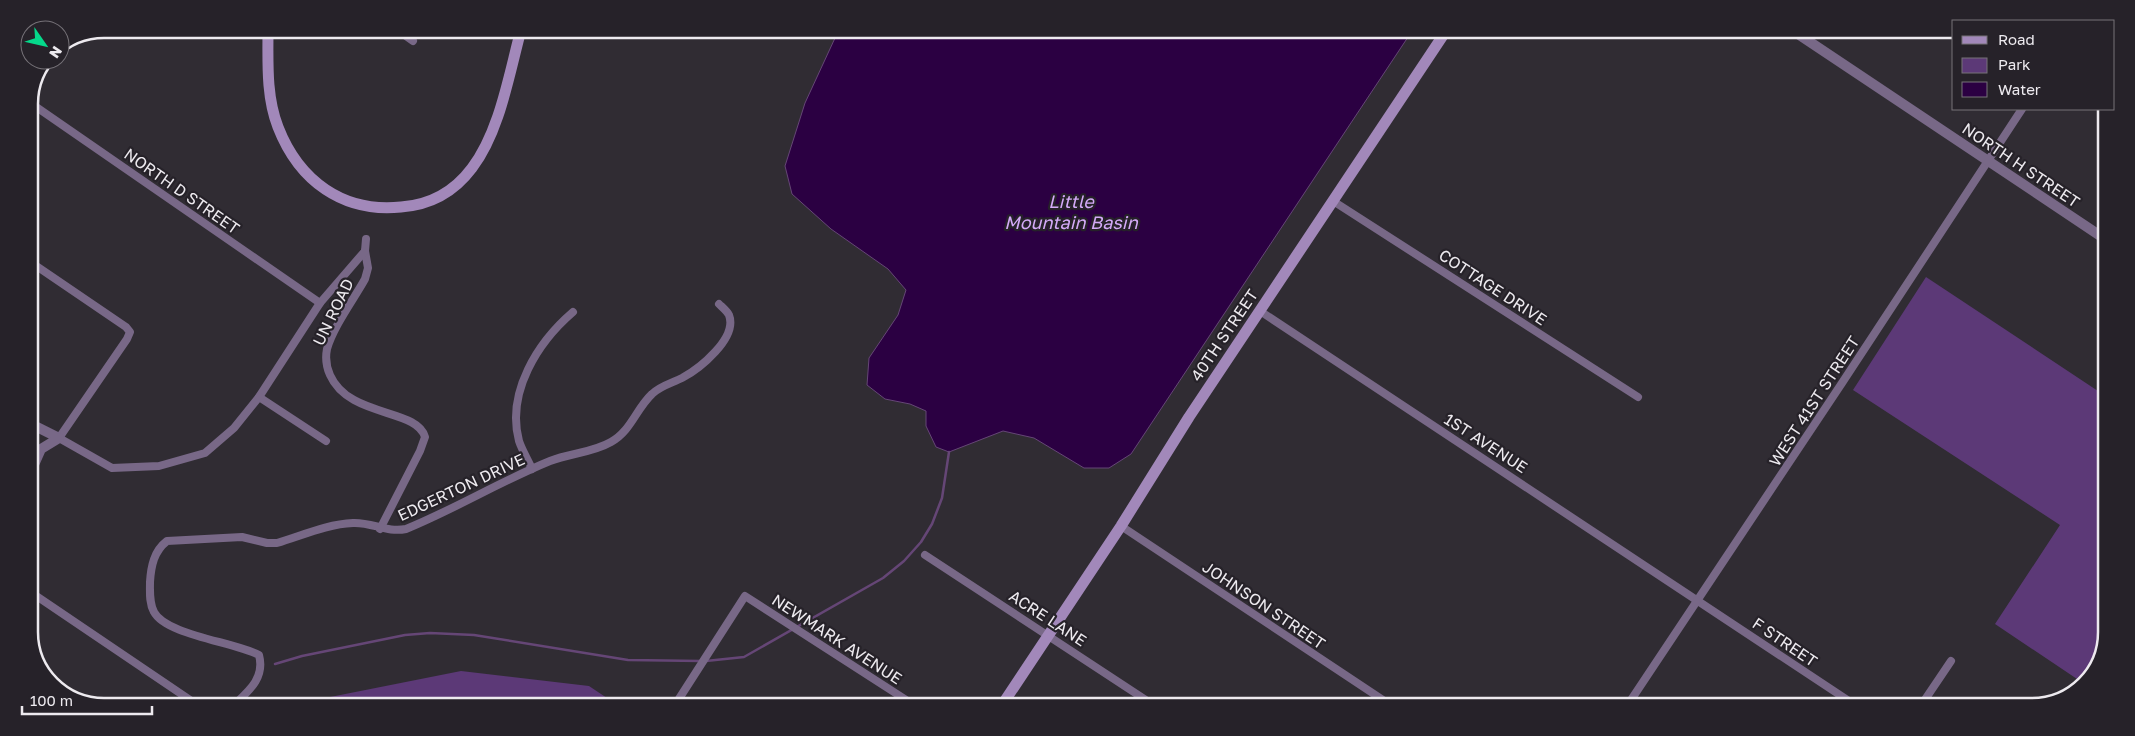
<svg xmlns="http://www.w3.org/2000/svg" width="2135" height="736" font-family="'Golos Text',sans-serif">
<style>
.green{fill:#5c3977}
.water{fill:#2b0042;stroke:#654676}
.lines{fill:none;stroke-linecap:round;stroke-linejoin:round}
.stream{stroke:#654676;stroke-width:2.5}
.minor{stroke:#786887;stroke-width:8}
.tertiary{stroke:#786887;stroke-width:10}
.secondary{stroke:#a288ba;stroke-width:11}
.labels{text-anchor:middle;stroke-width:4.5;stroke-linejoin:round;paint-order:stroke}
.street-label{font-size:16px;fill:#edeaef;stroke:#262229}
.water-label{font-size:18px;font-style:italic;fill:#d4aaf8;stroke:#262229}
.rim{fill:none;stroke:#edeaef;stroke-width:2.5}
</style>
<rect width="100%" height="100%" fill="#302c33"/>
<!-- green -->
<g class="green">
<path d="M1926 277 2104 395 2102 656 2083 683 1995 624 2060 525 1853 390Z"/>
<path d="M461 671 589 686 616 704H295Z"/>
</g>
<!-- water -->
<path class="water" d="M836 30 1412 31 1131 454 1109 468H1084L1034 438 1003 431 949 452 936 447 926 426V411L910 404 885 399 867 385 869 358 898 315 906 290 888 269 831 229 792 194 785 166 805 103 835 38Z"/>
<g class="lines">
<!-- stream -->
<g class="stream">
<path d="M706 661 744 657 883 578 904 561 921 542 932 524 942 498 949 452"/>
<path d="M275 664 302 656 405 635 430 633 474 635 628 660 701 661"/>
</g>
<!-- minor -->
<g class="minor">
<path d="M396 29 413 41"/>
<path d="M29 102 320 303"/>
<path d="M1333 201 1638 397"/>
<path d="M365 251 368 268 365 279C354 299 333 327 327 349 325 359 326 366 330 375 349 418 417 408 425 437L420 451 380 529"/>
<path d="M29 261 126 327 130 332 127 339 59 438 112 468 159 466 205 453 234 428 259 397 320 303 365 251 366 239"/>
<path d="M1260 311 1858 707"/>
<path d="M259 397 326 441"/>
<path d="M532 469C528 460 522 450 519 441 506 392 538 342 573 312"/>
<path d="M1121 526 1392 706"/>
<path d="M925 555 1155 706"/>
<path d="M29 591 196 704"/>
<path d="M235 704C250 690 265 677 259 655 234 642 166 635 154 612 149 603 150 592 150 582 151 566 154 551 167 541L242 537 267 543H277C301 536 327 524 353 523 372 522 387 533 406 529 455 509 501 481 550 461 570 453 592 453 611 442 631 431 636 409 652 394 660 386 672 383 682 378 699 369 738 338 729 315 727 311 722 307 719 304"/>
<path d="M675 705 745 596 914 705"/>
<path d="M1627 706 1842 383 2022 109"/>
<path d="M1920 707 1951 661"/>
</g>
<!-- tertiary -->
<g class="tertiary">
<path d="M1795 32 2105 239"/>
<path d="M29 423 59 438"/>
<path d="M29 476 41 449 59 438"/>
</g>
<!-- secondary -->
<g class="secondary">
<path d="M268 29C268 62 266 96 278 127 299 181 343 213 401 207 430 205 454 192 472 168 500 131 509 74 521 30"/>
<path d="M1002 705 1121 526 1189 417 1446 31"/>
</g>
</g>
<g class="labels">
<!-- street labels -->
<g class="street-label">
<text transform="translate(2021 165) rotate(34)" y="6">NORTH H STREET</text>
<text transform="translate(182 191) rotate(35)" y="6">NORTH D STREET</text>
<text transform="translate(1493 287) rotate(33)" y="6">COTTAGE DRIVE</text>
<text transform="translate(333 312) rotate(-64)" y="6">UN ROAD</text>
<text transform="translate(1224 335) rotate(-56)" y="6">40TH STREET</text>
<text transform="translate(1814 401) rotate(-57)" y="6">WEST 41ST STREET</text>
<text transform="translate(1486 443) rotate(33)" y="6">1ST AVENUE</text>
<text transform="translate(461 487) rotate(-25)" y="6">EDGERTON DRIVE</text>
<text transform="translate(1264 605) rotate(34)" y="6">JOHNSON STREET</text>
<text transform="translate(1048 618) rotate(33)" y="6">ACRE LANE</text>
<text transform="translate(837 639) rotate(33)" y="6">NEWMARK AVENUE</text>
<text transform="translate(1785 642) rotate(34)" y="6">F STREET</text>
</g>
<!-- water labels -->
<g class="water-label">
<text x="1071" y="208">Little<tspan x="1071" dy="21">Mountain Basin</tspan></text>
</g>
</g>
<!-- crop -->
<path d="M0 0H2135V736H0ZM104 38H2032A66 66 0 0 1 2098 104V632A66 66 0 0 1 2032 698H104A66 66 0 0 1 38 632V104A66 66 0 0 1 104 38Z" fill="#262229" fill-rule="evenodd"/>
<path class="rim" d="M104 38H2032A66 66 0 0 1 2098 104V632A66 66 0 0 1 2032 698H104A66 66 0 0 1 38 632V104A66 66 0 0 1 104 38Z"/>
<!-- legend -->
<rect x="1952" y="20" width="162" height="90" fill="#262229" stroke="#767278"/>
<rect x="1962" y="36" width="25" height="8" fill="#a288ba" stroke="#767278"/>
<text x="1998" y="45" font-size="15" fill="#edeaef">Road</text>
<rect x="1962" y="58" width="25" height="15" fill="#5c3977" stroke="#767278"/>
<text x="1998" y="70" font-size="15" fill="#edeaef">Park</text>
<rect x="1962" y="82" width="25" height="15" fill="#2b0042" stroke="#767278"/>
<text x="1998" y="95" font-size="15" fill="#edeaef">Water</text>
<!-- north arrow -->
<g transform="translate(45 45) rotate(124)"><circle r="24" fill="#262229" stroke="#767278"/>
<path d="M0-4L9 19L0 12L-9 19Z" fill="#05d98b"/>
<text y="-8" font-size="14" font-weight="bold" text-anchor="middle" fill="#edeaef">N</text>
</g>
<!-- scale -->
<path d="M22 706v8h130v-8" fill="none" stroke="#edeaef" stroke-width="2.5"/>
<text x="30" y="706" font-size="15" fill="#edeaef" stroke="#262229" stroke-width="4" paint-order="stroke">100 m</text>
</svg>
